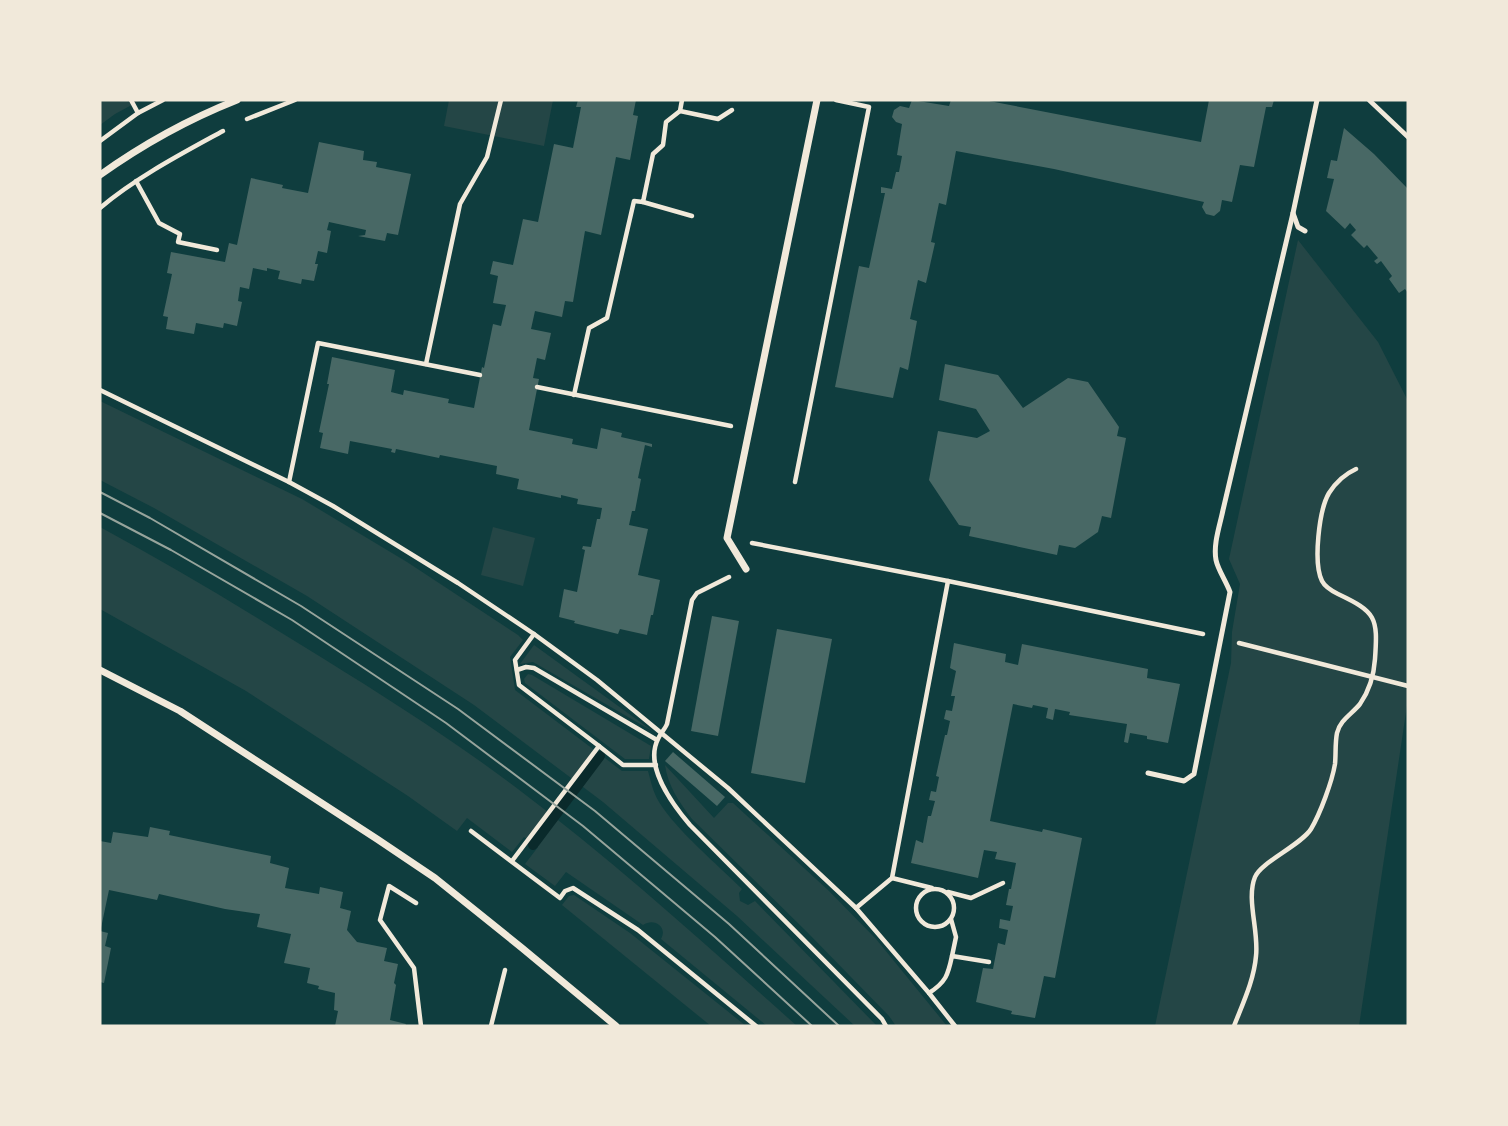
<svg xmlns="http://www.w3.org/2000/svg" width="1508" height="1126" font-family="Poppins,sans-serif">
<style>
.green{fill:#244646}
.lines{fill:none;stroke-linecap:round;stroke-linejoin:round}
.stream{stroke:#0a2a2b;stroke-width:10}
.building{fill:#486865}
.path{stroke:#f1e9da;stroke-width:4.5}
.service{stroke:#f1e9da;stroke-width:5}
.minor{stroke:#f1e9da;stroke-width:7}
.tram{stroke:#97a49c;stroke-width:2}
</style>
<rect width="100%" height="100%" fill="#0f3d3e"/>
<!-- green -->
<g class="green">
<path d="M100 100H141L115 114 100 125Z"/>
<path d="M449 100H553L544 146 444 126Z"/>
<path d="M1298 240 1378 342 1408 401V699L1359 1026H1155L1231 663 1232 632 1240 584 1229 559Z"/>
<path d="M100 401 302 499 407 562 518 635 523 640 510 657 515 690 622 771H648C651 782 653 792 659 802 677 831 717 864 742 889L739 893 740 901 748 905 755 901 877 1026H855L737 916 603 802 474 705 307 596 154 508 100 480Z"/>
<path d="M100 527C176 568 250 613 324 659 390 700 456 742 518 789 615 862 706 945 797 1026H767L661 939C668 927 654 917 643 925L566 872 555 886 525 864 538 847 524 837 512 852 467 818 457 831 408 796 246 691 100 609Z"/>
<path d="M493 527 535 538 523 586 481 575Z"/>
<path d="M534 645 654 732 533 662 520 664Z"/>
<path d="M528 674 532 675 651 746 649 759H625L525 683 524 679Z"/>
<path d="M665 765 714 818 728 803H733L829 891 876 939 947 1026H896L889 1016 808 933 692 819C679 802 668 786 665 765Z"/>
<path d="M574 895 630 933 746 1026H711L562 905 569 896Z"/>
</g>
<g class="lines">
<!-- stream -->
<path class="stream" d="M533 845 600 756"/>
</g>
<!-- building -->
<g class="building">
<path d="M578 100H636L633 115 638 116 630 160 616 157 601 235 585 231 573 302 565 301 562 317 535 311 531 329 551 333 545 360 537 358 533 378 539 379 529 430 573 439 572 444 597 449 601 428 622 433 621 437 652 444V447L645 445 638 478 641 479 635 511H632L629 525 648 529 638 575 660 580 653 615H651L647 635 620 629 618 634 574 623 575 621 559 617 564 589 577 592 585 550 582 549 583 546 591 547 597 519H600L602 508 577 504 578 499 561 495V498L517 489 519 479 496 474 497 466 440 455 439 458 396 449 395 453 391 452 392 449 350 441 348 454 320 448 323 433 319 432 329 384H327L332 357 395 370 391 392 403 395 404 390 449 399 448 403 474 408 482 367 484 368 493 324 501 326 506 305 493 303 498 276 490 274 493 261 513 265 523 219 538 222 554 144 573 148 581 107H576Z"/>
<path d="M912 100 949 106 951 100H984L1201 142 1209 100H1274L1272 107H1266L1254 167 1240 165 1232 202 1222 200 1220 211 1214 216 1206 214 1202 207 1204 202 1054 169 956 151 946 205 939 203 931 242 935 243 926 283 918 280 910 319 917 321 908 370 900 367 893 398 835 387 859 266 869 268 885 193H881V187L892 189 896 172H899L902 156 897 155 902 124 896 122 892 117 894 110 900 106 909 108Z"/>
<path d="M1344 128 1374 154 1408 189V293L1405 289 1399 293 1389 279 1392 276 1381 261 1377 264 1374 261 1378 258 1367 245 1364 248 1351 235 1356 230 1350 223 1345 229 1326 211 1334 179 1327 178 1331 160 1337 161Z"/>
<path d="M319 142 364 151 363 160 377 162 376 167 411 174 398 235 387 233 385 241 358 236 365 235 366 230 329 222 327 230 331 231 327 253 318 251 315 264H318L314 281 302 279 301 284 278 279 280 271 267 268V271L253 268 249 289 240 287 238 301 242 302 237 326 224 323 223 328 196 323 194 334 166 329 168 317 163 316 172 274 167 273 171 252 225 262 229 243 237 245 251 178 283 185 282 188 308 193Z"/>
<path d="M945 364 998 375 1023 408 1068 378 1088 382 1119 427 1117 436 1126 438 1111 518 1102 516 1098 532 1075 548 1059 545 1057 555 969 536 971 527 959 525 929 480 938 431 977 438 990 431 976 409 939 400Z"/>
<path d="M712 616 739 621 718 736 691 731Z"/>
<path d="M777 629 832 639 805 783 751 773Z"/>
<path d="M954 643 1006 654 1005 662 1018 665 1022 644 1148 669 1147 678 1180 684 1168 743 1147 739V736L1130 733 1128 743 1124 742 1127 724 1069 715 1070 712 1055 709 1053 720 1046 718 1048 708 1033 705 1032 708 1013 704 990 821 1042 832 1043 829 1082 838 1055 978 1044 976 1035 1018 1011 1014 1012 1011 976 1002 983 968 993 969 998 943 1005 945 1008 930 999 928 1000 919 1010 921 1013 906 1006 905 1009 889H1011L1016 863 995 859 997 852 984 850 978 878 911 863 916 840 923 843 928 816H931L935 801 929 800 931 791 936 792 939 777 936 776 945 735H947L950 721 944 719 946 710 952 711 955 696H951L956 671 950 668Z"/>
<path d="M673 752 725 797 717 806 665 761Z"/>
<path d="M150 827 170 831 169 835 271 856 270 863 289 868 285 888 319 894 320 887 343 892 340 908 351 911 347 930 357 942 387 948 384 961 398 964 394 983 396 985 390 1020 406 1024 405 1026H335L338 1011 334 1010 335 993 318 989 319 986 307 983 310 968 284 963 291 934 257 927 260 914 225 909 159 894 157 900 109 890 101 928H100V841L111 843 113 832 148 837Z"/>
<path d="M100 931 108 933 105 946 111 948 104 983 100 982Z"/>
</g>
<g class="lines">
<!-- path -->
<g class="path">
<path d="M131 100 138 113"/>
<path d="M1369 100 1408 137"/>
<path d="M680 111 718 119 732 110"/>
<path d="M247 119 295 100"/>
<path d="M100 141 138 113 163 100"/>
<path d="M136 181 159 223 180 234 178 242 217 250"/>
<path d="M643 202 692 216"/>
<path d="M100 208C137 177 181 154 223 131"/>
<path d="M426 364 460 204 487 157 501 100"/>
<path d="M537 387 731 426"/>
<path d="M100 390 289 482 333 506 458 583 534 634 597 680 728 788 856 908 929 993 955 1026"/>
<path d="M574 395 589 328 607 318 634 201 643 202 653 154 663 145 666 122 680 111 682 100"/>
<path d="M289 482 318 343 480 375"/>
<path d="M795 482 869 107 836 100"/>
<path d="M752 543 948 581 1203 634"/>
<path d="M729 577 697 593 692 600 667 724C665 729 660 734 658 739 644 766 673 805 690 825L882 1019 886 1026"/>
<path d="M1239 643 1408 686"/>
<path d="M517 670 526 667 534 668 657 740"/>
<path d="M599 746 623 765H656"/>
<path d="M471 831 560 898 565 891 573 888 638 930 756 1026"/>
<path d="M512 861 599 746 519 685 515 660 534 634"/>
<path d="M892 878 932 888"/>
<circle cx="935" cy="908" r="19"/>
<path d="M948 892 971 898 1003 883"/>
<path d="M416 903 389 886 380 920 414 968 421 1026"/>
<path d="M856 908 892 878 948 581"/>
<path d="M951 919 956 937 952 956"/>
<path d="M929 993C946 982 948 975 952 956L989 962"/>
<path d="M491 1026 505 970"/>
<path d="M1234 1026C1243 1003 1254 980 1256 956 1259 931 1246 899 1255 877 1261 862 1301 845 1311 829 1320 814 1332 782 1335 764 1336 754 1335 743 1337 733 1340 720 1352 714 1360 704 1369 691 1374 674 1375 659 1378 617 1376 612 1338 594 1332 591 1325 587 1322 581 1313 563 1319 510 1329 493 1336 482 1345 474 1356 469"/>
</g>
<!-- service -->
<g class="service">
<path d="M1305 231 1298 227 1293 213 1317 100"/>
<path d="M1148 773 1184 781 1194 774 1230 592C1226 581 1218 570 1216 560 1213 544 1220 525 1223 510L1293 213"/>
</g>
<!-- minor -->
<g class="minor">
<path d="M100 175C142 145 189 119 237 100"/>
<path d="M746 569 727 538 817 100"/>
<path d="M100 670 180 711 377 839 435 878 522 948 616 1026"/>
</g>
<!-- tram -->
<g class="tram">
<path d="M100 492 150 518 301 606 458 709 595 811 729 924 839 1026"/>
<path d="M100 513 171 550 292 620 446 723 583 826 715 937 812 1026"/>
</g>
</g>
<!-- border -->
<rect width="1508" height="1126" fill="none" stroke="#f1e9da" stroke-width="203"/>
</svg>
